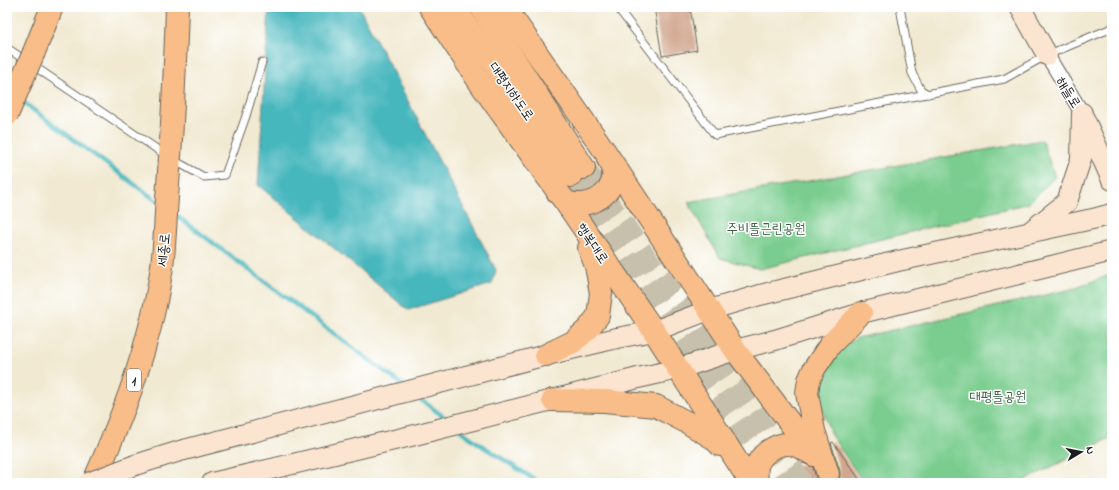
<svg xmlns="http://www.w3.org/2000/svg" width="1119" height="490" font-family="'Indie Flower','Poor Story',sans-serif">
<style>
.green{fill:#7acd8f;stroke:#4b7456}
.water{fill:#47b7be;stroke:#326a6d}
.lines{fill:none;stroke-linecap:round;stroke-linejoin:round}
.stream{stroke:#47b7be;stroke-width:4.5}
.building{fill:#d2a790}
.highway-tunnel{stroke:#c6c0ad;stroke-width:22;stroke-dasharray:22 11;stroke-linecap:butt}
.lane-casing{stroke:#67645b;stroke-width:9}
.street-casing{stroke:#67645b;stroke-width:16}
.secondary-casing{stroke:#67645b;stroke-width:22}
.highway-casing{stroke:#67645b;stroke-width:24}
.lane{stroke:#fff;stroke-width:7}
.street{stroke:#fff;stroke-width:14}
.secondary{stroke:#fce5d0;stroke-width:20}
.highway{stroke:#f8bd89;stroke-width:22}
.secondary-bridge-casing{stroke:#67645b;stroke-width:22;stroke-linecap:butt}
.highway-bridge-casing{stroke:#67645b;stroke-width:24;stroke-linecap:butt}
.secondary-bridge{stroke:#fce5d0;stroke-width:20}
.highway-bridge{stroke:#f8bd89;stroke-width:22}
.labels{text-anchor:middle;stroke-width:3;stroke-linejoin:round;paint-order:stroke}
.shield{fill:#fff;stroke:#606060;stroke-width:1}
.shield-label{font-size:13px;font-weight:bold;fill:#1c1c1c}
.street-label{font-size:14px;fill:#1c1c1c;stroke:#fff}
.park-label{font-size:14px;fill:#42634a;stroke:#fff}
</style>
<rect width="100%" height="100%" fill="#fff"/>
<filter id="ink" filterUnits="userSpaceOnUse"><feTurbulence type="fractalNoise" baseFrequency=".025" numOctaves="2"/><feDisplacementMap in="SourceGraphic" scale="8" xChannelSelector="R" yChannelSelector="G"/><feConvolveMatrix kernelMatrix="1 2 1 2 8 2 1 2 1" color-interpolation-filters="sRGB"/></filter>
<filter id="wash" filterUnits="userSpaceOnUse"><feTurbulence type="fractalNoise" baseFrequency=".012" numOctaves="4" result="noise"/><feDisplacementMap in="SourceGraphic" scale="16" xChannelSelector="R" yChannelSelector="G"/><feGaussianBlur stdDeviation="0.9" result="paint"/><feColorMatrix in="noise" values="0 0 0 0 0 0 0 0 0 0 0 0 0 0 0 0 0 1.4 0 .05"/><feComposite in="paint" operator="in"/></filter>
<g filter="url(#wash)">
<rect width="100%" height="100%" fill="#f1e9d1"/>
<!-- green -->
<g class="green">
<path d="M1042 140 1055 177 1029 203 760 269 720 258 688 202Z"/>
<path d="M1112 274V437L1019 483H864L831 435 817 392 838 349 857 338 1076 288Z"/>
</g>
<!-- water -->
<path class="water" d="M269 7H359L496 270 492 284 408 310 258 185Z"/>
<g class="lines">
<!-- stream -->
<g class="stream">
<path d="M20 100 161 204"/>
<path d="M173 213 404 386"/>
<path d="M416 396 448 420"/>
<path d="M460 430 478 443 540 483"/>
</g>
</g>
<g id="blocks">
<!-- building -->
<g class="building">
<path d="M654 7H690L697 50 662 56Z"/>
<path d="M833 442 862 483H836L840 477V471L831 443Z"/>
<path d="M803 463 813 467 816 478 819 483H771Z"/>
</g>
</g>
</g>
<g filter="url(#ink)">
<use href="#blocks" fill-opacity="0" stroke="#67645b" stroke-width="1"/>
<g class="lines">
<!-- highway-tunnel -->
<g class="highway-tunnel">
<path d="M584 168 802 483"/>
<path d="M571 176 779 483"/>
</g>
<defs>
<g id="lane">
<path d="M617 7 715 135 1004 79 1047 55 1112 28"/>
<path d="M900 7 912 73 921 90 928 94"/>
<path d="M7 48 170 158 204 177 225 175 246 116 262 62"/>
</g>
<path id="street" d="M1047 55 1082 113"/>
<g id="secondary">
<path d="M1020 7 1047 55"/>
<path d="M1084 118 1112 180"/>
<path d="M1032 230 1067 202 1081 159 1082 113"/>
<path d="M135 465 180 451 546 355 617 338 654 331 709 310 760 295 898 261 1097 218 1112 214"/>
<path d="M212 483 411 436 638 378 678 369 735 350 775 340 861 313 1112 251"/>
</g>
<g id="highway">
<path d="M430 7 480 83 571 210 654 331 751 483"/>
<path d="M454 7 571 176"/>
<path d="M481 7 584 168"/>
<path d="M505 7 606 153 693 285 735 350 814 455"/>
<path d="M34 52 52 7"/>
<path d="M558 193C561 196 564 200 567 202 571 204 578 204 583 204 599 202 616 189 613 170 613 166 610 162 608 159"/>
<path d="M546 355 573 342 588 329 598 316 601 293 596 266 589 248"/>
<path d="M553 400 605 401 656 406 690 424 713 438 720 445"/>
<path d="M828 474 814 431 807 393 809 380 814 369 830 345 861 313"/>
<path d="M93 483C123 416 150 346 161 273 165 248 165 223 167 198 172 134 175 71 177 7"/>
<path d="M757 483C757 478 756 472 757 467 759 455 775 444 788 444 797 444 806 451 814 455"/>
</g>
</defs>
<!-- lane casing -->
<use href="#lane" class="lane-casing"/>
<!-- street casing -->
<use href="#street" class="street-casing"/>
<!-- secondary casing -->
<use href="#secondary" class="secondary-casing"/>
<!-- highway casing -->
<use href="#highway" class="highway-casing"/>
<!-- lane -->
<use href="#lane" class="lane"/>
<!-- street -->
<use href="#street" class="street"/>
<!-- secondary -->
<use href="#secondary" class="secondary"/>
<!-- highway -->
<use href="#highway" class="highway"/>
<defs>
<path id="secondary-bridge" d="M88 483 135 465"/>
<path id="highway-bridge" d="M7 115 34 52"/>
</defs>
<!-- secondary-bridge casing -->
<use href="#secondary-bridge" class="secondary-bridge-casing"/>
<!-- highway-bridge casing -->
<use href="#highway-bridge" class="highway-bridge-casing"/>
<!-- secondary-bridge -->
<use href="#secondary-bridge" class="secondary-bridge"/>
<!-- highway-bridge -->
<use href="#highway-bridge" class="highway-bridge"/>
</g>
</g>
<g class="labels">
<!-- shield labels -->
<rect class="shield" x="127" y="369" width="14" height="22" rx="3"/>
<g class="shield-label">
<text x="134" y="385">1</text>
</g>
<!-- street labels -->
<g class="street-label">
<text transform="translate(512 91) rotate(55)" y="5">대평지하도로</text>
<text transform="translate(1069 92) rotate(58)" y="5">해들로</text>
<text transform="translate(593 243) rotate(56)" y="5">행복대로</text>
<text transform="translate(163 250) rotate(-85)" y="5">세종로</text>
</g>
<!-- park labels -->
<g class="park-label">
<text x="766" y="233">주비뜰근린공원</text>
<text x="998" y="401">대평뜰공원</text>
</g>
</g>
<!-- margin -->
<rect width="1119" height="490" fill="none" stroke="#fff" stroke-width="24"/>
<!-- north arrow -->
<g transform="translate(1081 452) rotate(80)" stroke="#ffffff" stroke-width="3" paint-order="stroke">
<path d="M0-3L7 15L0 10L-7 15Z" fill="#1c1c1c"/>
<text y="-6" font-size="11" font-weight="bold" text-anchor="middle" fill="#1c1c1c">N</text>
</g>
</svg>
